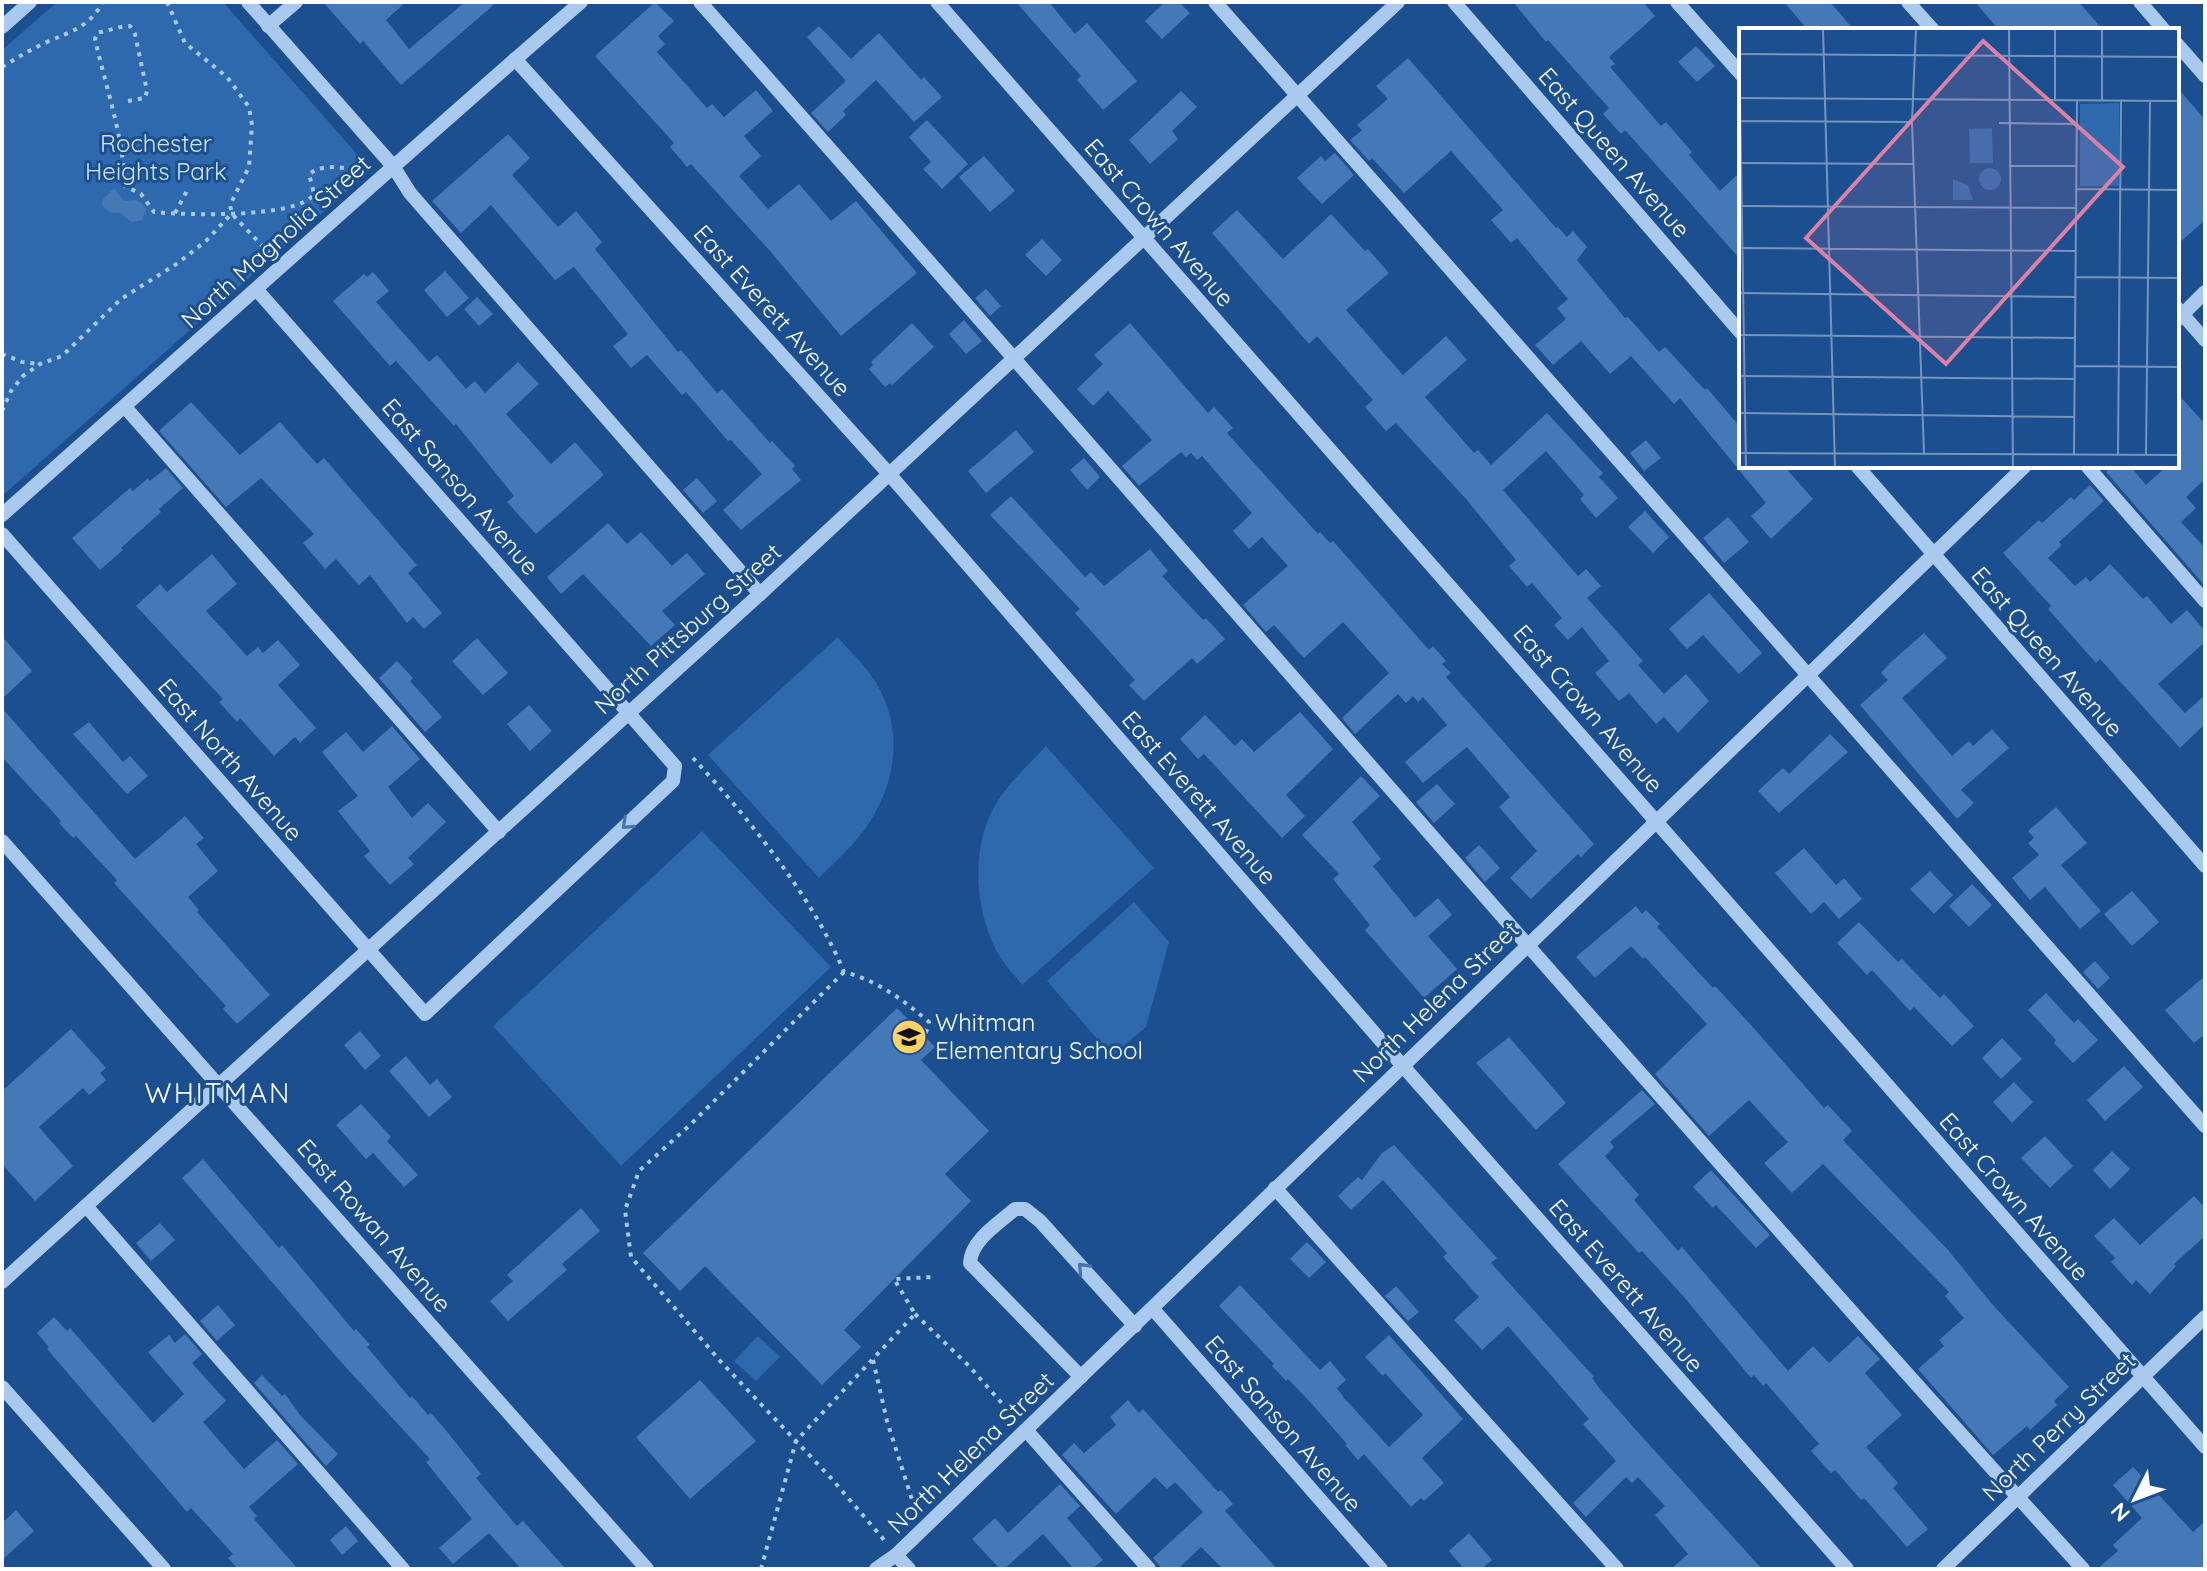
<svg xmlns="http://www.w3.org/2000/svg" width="2207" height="1571" font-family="Quicksand,sans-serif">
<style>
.green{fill:#2e69ad}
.building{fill:#4478b7}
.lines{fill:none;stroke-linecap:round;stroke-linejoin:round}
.path{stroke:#a9c9ee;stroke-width:4;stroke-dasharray:4 6;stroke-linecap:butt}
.minor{stroke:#a9c9ee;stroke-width:14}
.oneway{stroke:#4674ac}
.labels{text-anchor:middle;stroke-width:6;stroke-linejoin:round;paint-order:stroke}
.park-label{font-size:24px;fill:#cfe3fa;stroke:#1b4f8f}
.street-label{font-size:24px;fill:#fff;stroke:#1b4f8f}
.poi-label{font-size:24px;fill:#fff;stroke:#1b4f8f;text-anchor:start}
.quarter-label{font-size:28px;letter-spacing:2px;fill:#fff;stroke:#1b4f8f}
.inset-road{fill:none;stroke:#7695bc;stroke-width:2}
.view{fill:#dd80a5;fill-opacity:0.15;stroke:#dd80a5;stroke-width:4}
.inset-edge{fill:none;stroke:#fff;stroke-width:4}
</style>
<rect width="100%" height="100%" fill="#1b4f8f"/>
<!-- green -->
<g class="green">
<path d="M57 2H223L363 161 365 169 362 178 2 496V50Z"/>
<path d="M838 637C848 650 861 661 870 674 901 716 900 769 875 813 862 838 839 858 819 878L708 755Z"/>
<path d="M1046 746 1154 868 1022 985C1013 973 1002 962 996 950 973 904 970 839 1001 796 1014 778 1031 762 1046 746Z"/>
<path d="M702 831 831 967 621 1166 493 1026Z"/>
<path d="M1134 902 1169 942 1146 1027 1112 1056 1047 981Z"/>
<path d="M758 1336 780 1357 756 1381 734 1361Z"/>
</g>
<!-- building -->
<g class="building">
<path d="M323 2H406L386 20 409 49 465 2H497L401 85 363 41 360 44Z"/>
<path d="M655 2 674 21 658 36 665 44 657 52 707 108 712 104 724 117 756 90 773 111 744 136 761 156 739 176 768 209 799 184 831 221 856 201 917 273 841 336 770 251 691 164 687 167 670 147 674 143 595 56Z"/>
<path d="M1016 2H1049L1075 34 1087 23 1137 81 1103 110 1077 80 1081 76Z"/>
<path d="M1165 2H1179L1190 13 1162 39 1145 21Z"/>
<path d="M1513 2H1643L1655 16 1609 57 1615 64 1610 67 1661 126 1666 122 1692 152 1689 155 1720 191 1741 171V260L1625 130 1621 134 1603 114 1609 108 1548 40 1546 42Z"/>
<path d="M1784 2H1830L1854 30H1808Z"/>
<path d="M1975 2H2079L2103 30H1999Z"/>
<path d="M819 26 851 59 879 33 921 80 924 77 942 97 914 122 876 80 843 111 846 115 828 132 811 113 846 81 807 37Z"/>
<path d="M1696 46 1715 66 1697 82 1678 62Z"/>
<path d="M1408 58 1556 228 1558 227 1567 237 1573 231 1587 247 1577 260 1625 318 1628 317 1659 352 1665 347 1705 390 1707 388 1741 428V466H1784L1813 499 1771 539 1751 516 1766 503 1680 398 1674 404 1631 356 1610 374 1581 341 1553 365 1535 345 1566 319 1557 308 1568 299 1517 238 1511 243 1491 220 1503 210 1451 151 1404 193 1372 158 1369 161 1350 140 1362 130 1357 125 1388 99 1376 86Z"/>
<path d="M2177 87 2205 120V220L2177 245Z"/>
<path d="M1181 91 1197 107 1172 131 1178 139 1150 164 1129 140Z"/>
<path d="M927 120 968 164 942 189 923 169 931 162 909 137Z"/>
<path d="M508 134 530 158 512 175 558 227 576 211 602 242 595 249 678 352 681 350 717 393 722 389 770 443 772 441 795 466 792 469 801 480 741 530 723 510 762 474 731 440 728 441 686 392 682 395 647 355 631 368 613 346 628 334 574 267 555 280 491 205 461 233 432 201Z"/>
<path d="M1335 153 1354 175 1322 204 1297 178 1321 156 1325 161Z"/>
<path d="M984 156 1015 191 990 212 959 177Z"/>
<path d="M114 188 124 201 136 200 142 203 146 210 142 220 131 222 121 213H112L105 209 102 205 103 199Z"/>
<path d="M1237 210 1283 259 1331 214 1365 251 1368 249 1389 273 1346 310 1403 375 1446 336 1467 360 1425 397 1474 453 1478 450 1491 465 1547 413 1603 473 1599 477 1618 498 1596 518 1580 499 1584 495 1546 451 1503 490 1578 576 1586 569 1601 586 1587 598 1643 661 1638 665 1664 694 1686 674 1709 701 1678 733 1664 717 1656 724 1629 693 1619 701 1595 673 1609 661 1582 627 1568 640 1554 625 1562 618 1532 583 1527 587 1509 566 1516 560 1466 499 1396 423 1386 431 1365 407 1373 400 1317 336 1309 344 1212 233Z"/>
<path d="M1042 239 1062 260 1046 276 1025 255Z"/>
<path d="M445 271 469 298 447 317 424 290Z"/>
<path d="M373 272 389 291 376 302 429 362 437 355 466 389 475 381 485 393 518 362 539 384 506 414 551 464 575 442 604 475 536 534 507 502 514 496 456 424 454 426 396 361 390 366 333 301 364 274 367 277Z"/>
<path d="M986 289 1001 306 990 316 975 298Z"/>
<path d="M477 297 493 314 479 326 464 309Z"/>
<path d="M964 320 982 341 966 354 949 334Z"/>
<path d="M912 323 934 347 892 385 890 383 885 387 869 369 873 365 871 362Z"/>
<path d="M1130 323 1208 413 1214 407 1233 428 1227 433 1318 534 1320 532 1330 543 1333 541 1429 650 1433 646 1446 661 1442 664 1451 673 1446 677 1594 844 1581 857 1578 854 1531 899 1510 878 1537 851 1499 807 1510 797 1467 747 1423 783 1405 762 1447 725 1423 697 1418 702 1413 696 1406 703 1398 694 1355 734 1342 718 1389 673 1343 622 1304 658 1274 625 1266 632 1243 605 1288 566 1262 537 1249 549 1233 531 1252 513 1202 456 1197 460 1191 453 1186 457 1181 452 1139 486 1122 466 1152 440 1108 391 1093 406 1077 389 1103 364 1094 355Z"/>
<path d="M2177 393 2205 424V479L2186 497 2196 508 2181 522 2205 548V586L2106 472 2112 466H2130L2146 485 2167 466H2177Z"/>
<path d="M191 402 240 455 280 422 317 464 324 458 417 565 408 573 442 613 424 629 413 617 407 623 370 575 359 585 336 559 325 569 303 543 314 534 261 478 226 507 159 431Z"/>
<path d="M1016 430 1034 452 986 493 968 471Z"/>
<path d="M1646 440 1661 458 1644 471 1630 453Z"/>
<path d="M1084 458 1100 477 1087 490 1070 470Z"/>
<path d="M166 468 183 488 159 509 161 512 121 548 123 550 100 570 72 538 130 488 133 491 148 478 150 481Z"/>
<path d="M697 478 717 501 703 513 683 490Z"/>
<path d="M2090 485 2104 501 2059 542 2062 545 2048 558 2075 586 2086 577 2090 582 2110 564 2143 599 2147 596 2171 624 2187 610 2205 631V642L2158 684 2185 713 2205 695V724L2180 748 2100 659 2096 663 2048 609 2051 606 2003 553 2039 520 2042 523 2071 497 2074 500Z"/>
<path d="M1011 496 1085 577 1091 572 1104 586 1150 549 1168 571 1162 576 1203 620 1206 618 1225 639 1197 664 1192 658 1144 701 1129 685 1135 680 1075 613 1080 609 990 515Z"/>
<path d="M1645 511 1669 537 1653 553 1628 527Z"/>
<path d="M1728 517 1749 542 1724 563 1703 538Z"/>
<path d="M608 523 627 544 641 532 672 566 687 553 705 574 662 611 675 625 651 646 583 574 561 594 547 577Z"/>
<path d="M212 554 237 584 206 611 247 656 258 647 263 653 278 640 300 665 278 685 316 728 300 743 295 737 274 756 240 718 237 722 219 702 223 699 136 606 160 584 167 592Z"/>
<path d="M1709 593 1762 653 1739 674 1703 635 1687 649 1669 629Z"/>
<path d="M1924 633 1947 658 1902 698 1952 756 1969 741 1973 746 1992 729 2009 748 1961 790 1974 803 1957 819 1860 705 1888 680 1881 673 1890 663Z"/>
<path d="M2 636 32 671 2 699Z"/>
<path d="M477 638 508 673 483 695 452 661Z"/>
<path d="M397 661 413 678 410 681 442 717 425 732 379 678Z"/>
<path d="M529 705 552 731 530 751 507 724Z"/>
<path d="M2 708 135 859 185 816 204 838 196 844 218 871 188 897 199 910 197 912 270 995 237 1024 223 1009 226 1006 114 883 117 880 76 836 73 838 59 823 61 821 2 757Z"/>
<path d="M1300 712 1333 749 1286 795 1305 816 1282 838 1204 754 1198 759 1180 739 1205 715 1235 746 1242 739 1254 752Z"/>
<path d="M89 722 123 762 130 756 148 776 127 794 73 734Z"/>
<path d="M392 726 420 759 388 787 412 818 428 803 446 822 408 858 414 864 390 885 364 856 370 851 338 811 358 796 322 752 346 732 363 752Z"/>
<path d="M1830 734 1848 752 1779 813 1758 791 1783 768 1789 774Z"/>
<path d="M1361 776 1380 796 1352 822 1381 859 1373 866 1415 918 1438 898 1452 915 1428 936 1457 969 1424 998 1365 930 1370 925 1333 879 1339 874 1302 835Z"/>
<path d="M1437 784 1455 804 1434 823 1416 802Z"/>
<path d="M2056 807 2087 843 2061 865 2101 911 2080 929 2045 887 2030 900 2012 878 2039 855 2028 843 2034 838 2028 831Z"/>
<path d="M1479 845 1500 868 1485 882 1465 858Z"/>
<path d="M1804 848 1836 885 1844 878 1862 899 1839 919 1824 902 1811 914 1775 873Z"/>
<path d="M1930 871 1953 895 1934 914 1910 889Z"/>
<path d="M1972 884 1992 905 1969 927 1949 906Z"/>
<path d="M2132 891 2159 922 2132 946 2104 914Z"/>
<path d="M1636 906 1642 914 1646 910 1660 924 1657 927 1713 988 1715 986 1751 1025 1824 1108 1828 1105 1852 1131 1843 1140 1948 1250 1992 1304 2069 1387 2054 1401 2057 1405 2030 1430 2027 1426 1993 1455 1918 1369 1944 1346 1939 1340 1964 1318 1945 1296 1949 1292 1823 1164 1792 1193 1764 1163 1788 1142 1749 1100 1709 1136 1655 1074 1707 1024 1645 957 1643 959 1631 946 1595 978 1576 957Z"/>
<path d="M1859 922 1898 962 1902 959 1940 998 1944 994 1974 1026 1952 1046 1914 1007 1910 1011 1872 970 1867 975 1837 943Z"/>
<path d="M2095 961 2110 978 2098 989 2083 972Z"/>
<path d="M2205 976V1034L2194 1043 2165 1010Z"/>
<path d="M2046 993 2074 1023 2078 1019 2098 1040 2073 1063 2054 1043 2056 1040 2028 1010Z"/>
<path d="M897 1008 935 1047 921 1060 989 1131 945 1174 971 1201 844 1330 861 1347 822 1385 705 1266 680 1291 643 1253Z"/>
<path d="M71 1029 106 1068 100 1073 106 1080 89 1095 83 1088 39 1127 73 1166 35 1201 2 1164V1091Z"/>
<path d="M360 1031 381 1056 365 1070 344 1045Z"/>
<path d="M1509 1037 1566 1103 1536 1130 1476 1063Z"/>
<path d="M2002 1038 2022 1059 2001 1079 1982 1058Z"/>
<path d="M406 1056 430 1085 437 1079 452 1097 429 1117 389 1071Z"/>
<path d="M2124 1066 2143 1087 2105 1121 2087 1100Z"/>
<path d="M2014 1082 2033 1102 2012 1123 1993 1102Z"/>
<path d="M1642 1090 1655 1104 1610 1142 1614 1147 1605 1156 1639 1195 1634 1200 1678 1251 1682 1247 1788 1371 1813 1346 1829 1363 1858 1336 1880 1359 1865 1373 1902 1415 1866 1447 1898 1483 1893 1488 1928 1529 1907 1547 1864 1498 1861 1500 1835 1470 1831 1473 1811 1451 1819 1444 1766 1383 1763 1386 1754 1375 1751 1378 1684 1297 1642 1251 1639 1253 1558 1164Z"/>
<path d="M361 1104 391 1137 387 1141 418 1175 404 1187 373 1153 366 1159 336 1125Z"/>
<path d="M2045 1136 2073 1166 2050 1188 2021 1158Z"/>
<path d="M1394 1145 1497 1258 1491 1263 1594 1377 1592 1378 1600 1389 1635 1429 1762 1569H1671L1688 1554 1655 1515 1665 1506 1638 1477 1632 1483 1626 1477 1586 1517 1573 1503 1616 1461 1583 1424 1589 1419 1508 1326 1482 1350 1454 1320 1479 1297 1443 1257 1447 1253 1383 1180 1351 1210 1338 1196 1358 1177 1362 1180 1382 1153Z"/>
<path d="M2112 1151 2130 1169 2110 1189 2093 1170Z"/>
<path d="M203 1159 279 1248 282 1245 354 1331 356 1329 370 1345 367 1347 410 1398 412 1396 428 1415 431 1413 444 1428 481 1474 476 1478 517 1526 523 1521 566 1569H521L489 1533 453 1564 439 1548 472 1519 426 1462 430 1459 341 1362 182 1178Z"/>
<path d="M1711 1170 1770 1235 1756 1248 1716 1205 1713 1208 1693 1187Z"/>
<path d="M2194 1196 2205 1208V1236L2174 1264 2176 1266 2150 1294 2136 1280 2132 1285 2111 1262 2115 1258 2094 1236 2114 1218 2140 1245Z"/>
<path d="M581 1208 600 1231 562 1264 567 1270 508 1321 490 1301 513 1281 507 1275Z"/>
<path d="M160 1223 175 1240 151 1261 136 1243Z"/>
<path d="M1307 1242 1326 1262 1309 1278 1290 1259Z"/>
<path d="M1240 1285 1320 1370 1330 1361 1346 1380 1337 1388 1344 1398 1389 1447 1423 1415 1385 1373 1383 1376 1365 1357 1389 1335 1463 1419 1422 1458 1444 1483 1424 1501 1421 1498 1411 1507 1364 1454 1358 1460 1345 1445 1347 1444 1311 1403 1288 1379 1286 1381 1272 1366 1274 1364 1219 1306Z"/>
<path d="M1396 1286 1419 1312 1408 1321 1385 1296Z"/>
<path d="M218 1305 235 1325 217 1341 200 1321Z"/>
<path d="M54 1317 67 1331 70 1328 153 1423 184 1394 148 1352 169 1335 175 1343 185 1334 202 1354 192 1363 226 1401 203 1422 244 1469 277 1440 298 1464 249 1507 257 1516 254 1519 298 1569H238L228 1558 233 1554 191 1508 187 1512 47 1349 49 1347 37 1333Z"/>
<path d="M262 1375 282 1396 285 1394 300 1415 338 1454 326 1466 254 1383Z"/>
<path d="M700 1380 756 1441 690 1499 636 1437Z"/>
<path d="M1128 1400 1139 1413 1143 1409 1218 1492 1221 1490 1233 1504 1225 1511 1277 1569H1223L1201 1547 1178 1569H1163L1157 1563 1153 1558 1203 1512 1175 1482 1167 1489 1155 1477 1116 1514 1062 1455 1074 1443 1084 1453 1116 1425 1110 1417Z"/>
<path d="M2133 1467 2193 1532 2205 1521V1569H2097L2118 1551 2113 1545 2142 1518 2113 1485Z"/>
<path d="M1060 1484 1080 1506 1067 1518 1103 1560 1092 1569H1074L1043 1534 1004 1569H1000L972 1539 995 1518 1008 1533Z"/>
<path d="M16 1510 34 1531 2 1560V1523Z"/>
<path d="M346 1526 358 1541 342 1555 330 1540Z"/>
<path d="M1469 1533 1492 1560 1481 1569H1464L1449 1551Z"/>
</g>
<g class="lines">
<!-- path -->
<g class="path">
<path d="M167 2 185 43 227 77 249 107 252 125 249 167 230 205 232 214 269 253"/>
<path d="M2 67C17 58 31 49 47 42 72 31 89 27 103 2"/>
<path d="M128 101 145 98 147 91 135 34 130 26H125L97 33 95 39C106 88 123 135 125 186L141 194 154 212C183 215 298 219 314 194L309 174C325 163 341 168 359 170"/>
<path d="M175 213 189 187"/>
<path d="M2 354 22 362 38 364"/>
<path d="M2 411 11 391 23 376 40 364 62 356 121 299 178 263 207 240 232 213"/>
<path d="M693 758C747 816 814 899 844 972 878 981 902 999 929 1022L925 1036"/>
<path d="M844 972 691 1124 639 1171 625 1210 631 1257 721 1362 831 1478 885 1541"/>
<path d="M915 1314 969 1366 1014 1417"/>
<path d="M873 1360 887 1421 915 1509"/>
<path d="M761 1569 796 1441 915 1314 894 1279 933 1277"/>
</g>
<!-- minor -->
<g class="minor">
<path d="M248 2 393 166 410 193 760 594"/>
<path d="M700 2C1162 523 1615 1053 2083 1569"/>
<path d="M937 2 2205 1447"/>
<path d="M1215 2 2205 1126"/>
<path d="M1454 2 1741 333"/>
<path d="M1677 2 1741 74"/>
<path d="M1908 2 1933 30"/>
<path d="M2140 2 2164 30"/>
<path d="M268 26 296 2"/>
<path d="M2 27 30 2"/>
<path d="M2177 44 2205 76"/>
<path d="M515 59 890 475 1402 1065 1847 1569"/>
<path d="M2177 308 2205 340"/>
<path d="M2177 320 2205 292"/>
<path d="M125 407 499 832"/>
<path d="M1857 466 2205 866"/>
<path d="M2087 466 2205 601"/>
<path d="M2 515C195 344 386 171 581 2"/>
<path d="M2 534 425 1014 673 781 675 766 257 290"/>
<path d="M2 841 647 1569"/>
<path d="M1275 1188 1617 1569"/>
<path d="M86 1206 403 1569"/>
<path d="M2 1282 760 594 1398 2"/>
<path d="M1153 1309 1381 1569"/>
<path d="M1081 1377 970 1263C971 1240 999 1223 1015 1209H1025L1040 1221 1135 1326"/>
<path d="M2 1387 164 1569"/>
<path d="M1026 1430 1149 1569"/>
<path d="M896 1555 909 1569"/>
<path d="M876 1569 896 1555 2025 466"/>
<path d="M1943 1569 2205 1317"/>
</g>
</g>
<!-- one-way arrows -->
<defs><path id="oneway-chevron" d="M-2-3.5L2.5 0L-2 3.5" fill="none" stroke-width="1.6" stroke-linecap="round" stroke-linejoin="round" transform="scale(2)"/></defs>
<g class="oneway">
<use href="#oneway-chevron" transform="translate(627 824) rotate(137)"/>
<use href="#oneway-chevron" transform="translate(1083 1268) rotate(-133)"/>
</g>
<!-- icons -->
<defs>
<symbol id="school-disc" viewBox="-11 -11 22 22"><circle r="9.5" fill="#ffd166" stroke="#1b4f8f"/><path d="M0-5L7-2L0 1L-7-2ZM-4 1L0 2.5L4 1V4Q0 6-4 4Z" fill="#111"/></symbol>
</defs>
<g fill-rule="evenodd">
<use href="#school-disc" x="889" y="1017" width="40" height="40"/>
</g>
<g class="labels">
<!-- park labels -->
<g class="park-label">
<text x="156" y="152">Rochester<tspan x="156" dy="28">Heights Park</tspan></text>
</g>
<!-- street labels -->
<g class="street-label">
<text transform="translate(1614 153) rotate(49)" y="8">East Queen Avenue</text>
<text transform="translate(1159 223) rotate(49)" y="8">East Crown Avenue</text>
<text transform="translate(276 242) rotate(-42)" y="8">North Magnolia Street</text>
<text transform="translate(772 311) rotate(48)" y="8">East Everett Avenue</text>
<text transform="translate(460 487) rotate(49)" y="8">East Sanson Avenue</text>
<text transform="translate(688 629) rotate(-42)" y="8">North Pittsburg Street</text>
<text transform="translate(2047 652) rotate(49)" y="8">East Queen Avenue</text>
<text transform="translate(1588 709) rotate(49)" y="8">East Crown Avenue</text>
<text transform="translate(230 760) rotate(49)" y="8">East North Avenue</text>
<text transform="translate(1199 798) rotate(49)" y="8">East Everett Avenue</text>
<text transform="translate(1436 1002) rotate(-44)" y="8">North Helena Street</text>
<text transform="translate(2014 1197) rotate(49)" y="8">East Crown Avenue</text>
<text transform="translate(374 1226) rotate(49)" y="8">East Rowan Avenue</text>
<text transform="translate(1626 1286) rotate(49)" y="8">East Everett Avenue</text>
<text transform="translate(1283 1424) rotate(49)" y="8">East Sanson Avenue</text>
<text transform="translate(2059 1427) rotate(-44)" y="8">North Perry Street</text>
<text transform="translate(971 1453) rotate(-44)" y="8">North Helena Street</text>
</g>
<!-- poi labels -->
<g class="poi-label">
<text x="935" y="1031">Whitman<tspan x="935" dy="28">Elementary School</tspan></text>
</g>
<!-- quarter labels -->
<g class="quarter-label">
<text x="218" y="1103">WHITMAN</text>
</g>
</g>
<!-- overview -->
<g transform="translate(1739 28)">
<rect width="440" height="440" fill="#1b4f8f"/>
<path d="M380 75V158H341V76ZM253 100 254 135H231L230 101ZM240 151a11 11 0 1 1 22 0a11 11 0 1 1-22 0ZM214 151 229 157 234 172H214Z" fill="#2e69ad"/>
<path class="inset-road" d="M84 0 96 440M177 0 173 94 185 425M270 0 274 440M363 0V72M0 26 440 29M0 70 440 73M1 70 7 440M316 71V0M1 93 173 94M260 95 338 96M1 135 175 136M270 138H338M338 161 440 162M1 178 338 180M0 220 337 223M337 249 440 250M0 265 336 269M0 307 335 310M335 338 440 339M0 348 335 351M0 385 335 389M0 425 440 427M335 426 338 72M379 426 382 72M407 426 411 73"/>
<path class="view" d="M244 13 384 139 207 336 67 210Z"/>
<rect width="440" height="440" class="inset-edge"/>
</g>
<!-- border -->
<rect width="2207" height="1571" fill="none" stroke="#ffffff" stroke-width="8"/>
<!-- north arrow -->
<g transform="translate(2135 1499) rotate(228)" stroke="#1b4f8f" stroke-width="6" paint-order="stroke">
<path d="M0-6L14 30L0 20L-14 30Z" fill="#ffffff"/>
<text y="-12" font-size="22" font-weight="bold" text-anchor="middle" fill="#ffffff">N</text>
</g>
</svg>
